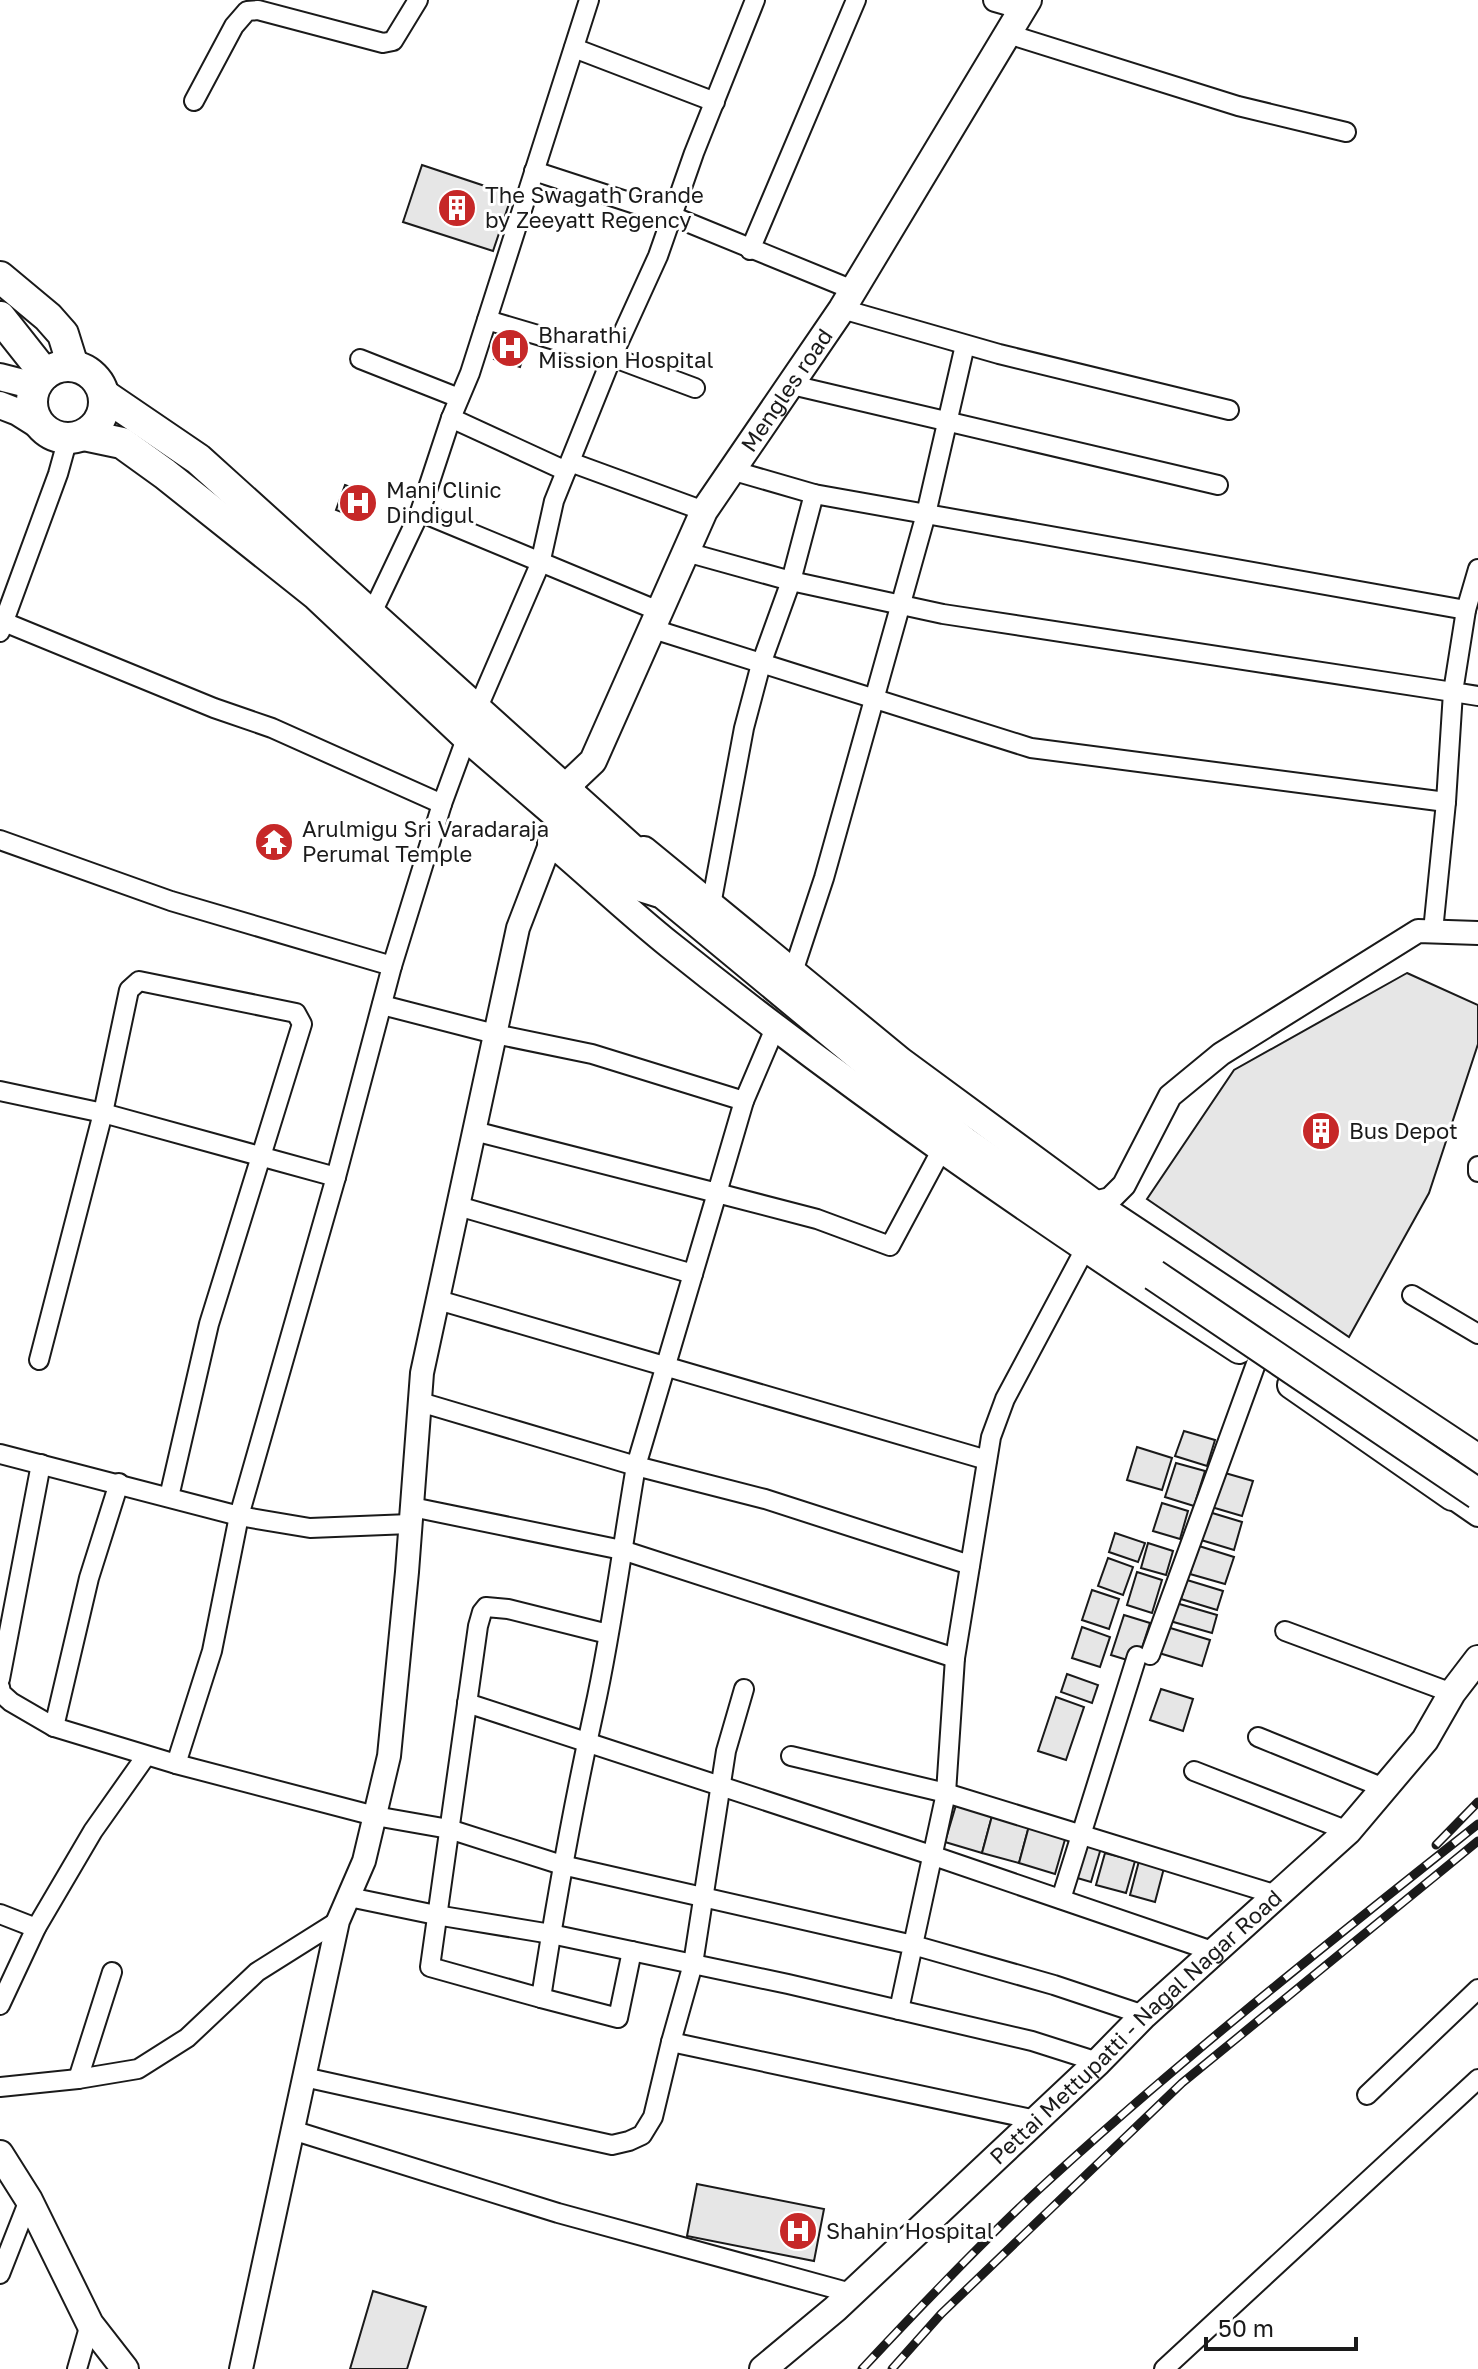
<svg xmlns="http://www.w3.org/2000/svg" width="1478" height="2369" font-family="'Golos Text',sans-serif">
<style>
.building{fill:#e6e6e6;stroke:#1a1a1a;stroke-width:2}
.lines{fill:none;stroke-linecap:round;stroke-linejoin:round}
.minor-casing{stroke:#1a1a1a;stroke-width:22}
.tertiary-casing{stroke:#1a1a1a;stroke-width:26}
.secondary-casing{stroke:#1a1a1a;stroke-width:30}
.trunk-casing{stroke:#1a1a1a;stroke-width:34}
.minor{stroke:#fff;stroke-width:18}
.tertiary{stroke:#fff;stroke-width:22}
.secondary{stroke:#fff;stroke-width:26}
.trunk{stroke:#fff;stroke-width:30}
.rail-casing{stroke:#1a1a1a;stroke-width:9}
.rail{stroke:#fff;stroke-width:6;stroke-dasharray:18;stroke-linecap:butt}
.trunk-bridge-casing{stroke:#1a1a1a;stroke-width:34;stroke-linecap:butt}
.trunk-bridge{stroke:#fff;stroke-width:30}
.labels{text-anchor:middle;stroke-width:6;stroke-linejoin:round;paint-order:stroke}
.poi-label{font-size:22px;fill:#1a1a1a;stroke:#fff;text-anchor:start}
.street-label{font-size:22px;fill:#1a1a1a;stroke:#fff}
</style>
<rect width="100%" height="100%" fill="#fff"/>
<!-- building -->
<g class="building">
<path d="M422 165 512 195 493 251 403 222Z"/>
<path d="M503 331 529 339 520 367 494 359Z"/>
<path d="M345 485 371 495 362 520 336 510Z"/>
<path d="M1407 973 1478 1005V1044L1429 1193 1349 1337 1147 1199 1234 1070Z"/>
<path d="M1184 1431 1215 1440 1207 1466 1175 1456Z"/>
<path d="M1137 1447 1172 1458 1162 1490 1127 1480Z"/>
<path d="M1176 1463 1205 1471 1194 1506 1165 1497Z"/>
<path d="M1218 1471 1253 1481 1242 1516 1208 1506Z"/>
<path d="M1162 1503 1188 1511 1180 1539 1153 1531Z"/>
<path d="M1209 1512 1242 1522 1234 1550 1201 1540Z"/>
<path d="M1115 1533 1145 1543 1138 1562 1109 1552Z"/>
<path d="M1148 1543 1173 1551 1166 1575 1141 1568Z"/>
<path d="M1199 1546 1234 1557 1225 1584 1190 1574Z"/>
<path d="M1108 1558 1133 1567 1123 1595 1098 1586Z"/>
<path d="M1137 1572 1162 1580 1152 1613 1127 1605Z"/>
<path d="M1187 1580 1223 1591 1217 1610 1181 1599Z"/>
<path d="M1092 1590 1119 1599 1109 1629 1082 1620Z"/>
<path d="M1176 1603 1217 1615 1212 1633 1170 1621Z"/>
<path d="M1124 1615 1150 1623 1137 1663 1111 1655Z"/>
<path d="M1082 1627 1110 1637 1100 1667 1072 1658Z"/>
<path d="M1167 1627 1210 1640 1202 1666 1159 1653Z"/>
<path d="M1067 1674 1098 1685 1092 1703 1061 1692Z"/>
<path d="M1161 1689 1193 1699 1183 1731 1150 1720Z"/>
<path d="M1056 1697 1084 1707 1066 1760 1038 1751Z"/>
<path d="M956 1805 992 1816 982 1853 945 1842Z"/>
<path d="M992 1816 1029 1826 1019 1863 982 1853Z"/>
<path d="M1029 1826 1066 1836 1055 1874 1019 1863Z"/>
<path d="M1070 1839 1101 1848 1091 1882 1060 1873Z"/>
<path d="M1105 1853 1135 1861 1126 1893 1096 1885Z"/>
<path d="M1139 1861 1164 1868 1155 1902 1130 1895Z"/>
<path d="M697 2184 824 2209 814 2261 687 2236Z"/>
<path d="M373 2291 426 2307 407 2369H350Z"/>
</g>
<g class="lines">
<defs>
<g id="minor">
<path d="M1008 34 1238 106 1346 132"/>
<path d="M574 48 715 102"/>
<path d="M194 101 234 26 247 11 258 10 383 43 393 41 418 0"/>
<path d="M534 171 672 216 853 290"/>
<path d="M750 250 856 0"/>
<path d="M842 309 999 354 1229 410"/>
<path d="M487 320 612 357 695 388"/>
<path d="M360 359 459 398"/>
<path d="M792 385 1218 485"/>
<path d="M451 418 566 471"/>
<path d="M570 462 704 511"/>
<path d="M731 470 814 494"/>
<path d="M420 512 661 612"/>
<path d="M686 552 791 581 761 664 744 728 711 905"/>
<path d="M1478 569 1466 610 1453 692 1478 696"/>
<path d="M371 615 420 512 451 418 470 373 589 0"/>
<path d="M4 622 214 708 272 728 442 804"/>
<path d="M653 629 1031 748 1446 802"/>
<path d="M0 632 58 474 68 438"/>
<path d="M476 712 540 564 554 501 612 357 658 256 694 153 755 0"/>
<path d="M0 840 171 901 392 966"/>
<path d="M1433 931 1446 802 1453 692 943 614 791 581 814 494 1466 610"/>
<path d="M793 972 824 878 926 514 965 345"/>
<path d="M382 1005 495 1034 592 1054 744 1101"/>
<path d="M0 1091 103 1113 336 1177"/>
<path d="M474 1131 717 1193 744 1101 776 1026"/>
<path d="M942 1149 890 1246 817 1219 717 1193 636 1466 765 1499 970 1565"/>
<path d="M1478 1166V1172"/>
<path d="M458 1206 693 1274"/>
<path d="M1085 1249 1005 1399 991 1437 955 1658 946 1793 913 1945 1054 1985 1144 2015"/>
<path d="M1412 1295 1478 1334"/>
<path d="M438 1300 987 1460"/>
<path d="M39 1360 103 1113 129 990 139 981 296 1013 302 1024 209 1324 169 1497"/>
<path d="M420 1402 636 1466C622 1547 612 1631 594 1711 573 1806 556 1901 541 1998L430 1967 478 1626 482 1612 486 1607 508 1609 608 1634"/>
<path d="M0 1454 239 1516 310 1528 410 1524"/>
<path d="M412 1507 622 1550 955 1658"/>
<path d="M1285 1631 1452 1693"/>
<path d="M1150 1655 1257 1361"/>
<path d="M0 1679 41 1464"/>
<path d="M0 1687 1 1693 11 1702 54 1727 176 1764 375 1816 449 1829 562 1865 913 1945 899 2010"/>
<path d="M467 1703 931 1855 1215 1952"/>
<path d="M54 1727 89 1578 119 1483"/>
<path d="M1258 1737 1384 1788"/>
<path d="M791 1756 946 1793 1277 1895"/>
<path d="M176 1764 212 1651 239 1516 336 1177 392 966 442 804 467 736"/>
<path d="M1194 1771 1348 1831"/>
<path d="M349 1897 436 1915 551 1934 788 1984 1032 2041 1098 2062"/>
<path d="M1061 1899 1137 1656"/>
<path d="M0 1914 36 1928"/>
<path d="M541 1998 618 2018 632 1951"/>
<path d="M0 2005 36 1928 93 1831 146 1756"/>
<path d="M671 2042 1036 2120"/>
<path d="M304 2077 612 2145 629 2141 642 2135 653 2117 671 2042 693 1964 726 1751 744 1689"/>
<path d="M78 2079 112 1972"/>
<path d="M0 2087 78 2079 138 2069 187 2038 257 1972 338 1921"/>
<path d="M1367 2095 1478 1989"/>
<path d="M292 2130 558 2213 851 2293"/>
<path d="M0 2274 29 2200"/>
<path d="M77 2369 90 2324"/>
<path d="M1164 2369 1478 2079"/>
</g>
<g id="tertiary">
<path d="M995 0 1023 8"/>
<path d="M1094 1203 1110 1199 1124 1185 1170 1096 1221 1054 1418 931 1478 933"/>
<path d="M1452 1497 1478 1515"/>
<path d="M241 2369 338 1921 364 1861 389 1756 407 1572 422 1373 518 928 551 842"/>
</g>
<g id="secondary">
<path d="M0 377 35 386"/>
<path d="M0 405 18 412 45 429"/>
<path id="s1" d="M569 792 574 779 593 761 704 511 842 309 1028 0"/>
<path d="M561 817 551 842C591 876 629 912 670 945 852 1091 1044 1223 1239 1350"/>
<path d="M644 850 901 1061 1094 1203 1477 1457"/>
<path d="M1291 1385 1452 1497 1478 1457"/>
<path d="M0 2154 29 2200 90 2324 125 2369"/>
<path id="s2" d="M763 2369 835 2309 1098 2062 1144 2015 1348 1831 1425 1740 1452 1693 1478 1659"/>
</g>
<g id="trunk">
<path d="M0 277 48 317 63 334 73 366"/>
<path d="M0 317 45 374"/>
<circle cx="68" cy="402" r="36"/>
<path d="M104 395 198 459 653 869 663 893"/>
<path d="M84 435 122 443 165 474 317 595 467 736 561 817 631 883 663 893 964 1142 1154 1275"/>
</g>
</defs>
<!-- minor casing -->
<use href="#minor" class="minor-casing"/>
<!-- tertiary casing -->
<use href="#tertiary" class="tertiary-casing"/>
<!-- secondary casing -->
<use href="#secondary" class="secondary-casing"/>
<!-- trunk casing -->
<use href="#trunk" class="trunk-casing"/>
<!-- minor -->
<use href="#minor" class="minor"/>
<!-- tertiary -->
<use href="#tertiary" class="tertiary"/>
<!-- secondary -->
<use href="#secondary" class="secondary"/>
<!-- trunk -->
<use href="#trunk" class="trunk"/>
<defs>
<g id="rail">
<path d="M1436 1845 1478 1802"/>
<path d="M862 2369C919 2308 976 2248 1036 2192 1177 2062 1328 1943 1478 1824"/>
<path d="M892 2369 941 2314 1182 2083 1478 1841"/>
</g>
</defs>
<!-- rail casing -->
<use href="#rail" class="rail-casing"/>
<!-- rail -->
<use href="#rail" class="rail"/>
<defs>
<path id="trunk-bridge" d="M1154 1275 1478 1494"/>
</defs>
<!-- trunk-bridge casing -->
<use href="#trunk-bridge" class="trunk-bridge-casing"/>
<!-- trunk-bridge -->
<use href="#trunk-bridge" class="trunk-bridge"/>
</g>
<!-- icons -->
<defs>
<symbol id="building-disc" viewBox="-11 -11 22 22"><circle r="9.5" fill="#c62828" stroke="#fff"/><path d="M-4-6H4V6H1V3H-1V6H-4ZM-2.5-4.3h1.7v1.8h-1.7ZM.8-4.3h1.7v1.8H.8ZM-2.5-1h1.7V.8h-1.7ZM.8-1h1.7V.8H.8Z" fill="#fff"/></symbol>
<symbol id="hospital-disc" viewBox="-11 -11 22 22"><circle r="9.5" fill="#c62828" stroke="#fff"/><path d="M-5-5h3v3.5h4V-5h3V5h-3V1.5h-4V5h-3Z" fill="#fff"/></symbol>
<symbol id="temple-disc" viewBox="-11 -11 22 22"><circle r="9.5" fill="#c62828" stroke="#fff"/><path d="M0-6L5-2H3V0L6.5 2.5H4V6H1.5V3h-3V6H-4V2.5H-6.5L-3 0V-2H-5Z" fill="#fff"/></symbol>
</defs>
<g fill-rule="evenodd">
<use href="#building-disc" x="435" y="186" width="44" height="44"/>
<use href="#hospital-disc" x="488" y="326" width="44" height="44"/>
<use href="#hospital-disc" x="336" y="481" width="44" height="44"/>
<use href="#temple-disc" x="252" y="820" width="44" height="44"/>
<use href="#building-disc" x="1299" y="1109" width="44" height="44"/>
<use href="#hospital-disc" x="776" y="2209" width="44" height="44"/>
</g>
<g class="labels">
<!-- poi labels -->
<g class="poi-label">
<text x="485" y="203">The Swagath Grande<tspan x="485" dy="25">by Zeeyatt Regency</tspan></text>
<text x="538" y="343">Bharathi<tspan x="538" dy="25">Mission Hospital</tspan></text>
<text x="386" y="498">Mani Clinic<tspan x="386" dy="25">Dindigul</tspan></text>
<text x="302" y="837">Arulmigu Sri Varadaraja<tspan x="302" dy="25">Perumal Temple</tspan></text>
<text x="1349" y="1139">Bus Depot</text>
<text x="826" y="2239">Shahin Hospital</text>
</g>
<!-- street labels -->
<g class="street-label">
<text dy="8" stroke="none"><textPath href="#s1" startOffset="460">Mengles road</textPath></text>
<text dy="8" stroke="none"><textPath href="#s2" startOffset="506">Pettai Mettupatti - Nagal Nagar Road</textPath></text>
</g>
</g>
<!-- scale -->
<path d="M1206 2337v12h150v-12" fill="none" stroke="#1a1a1a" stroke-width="4"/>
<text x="1218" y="2337" font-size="24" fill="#1a1a1a" stroke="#ffffff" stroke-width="6" paint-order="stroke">50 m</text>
</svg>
